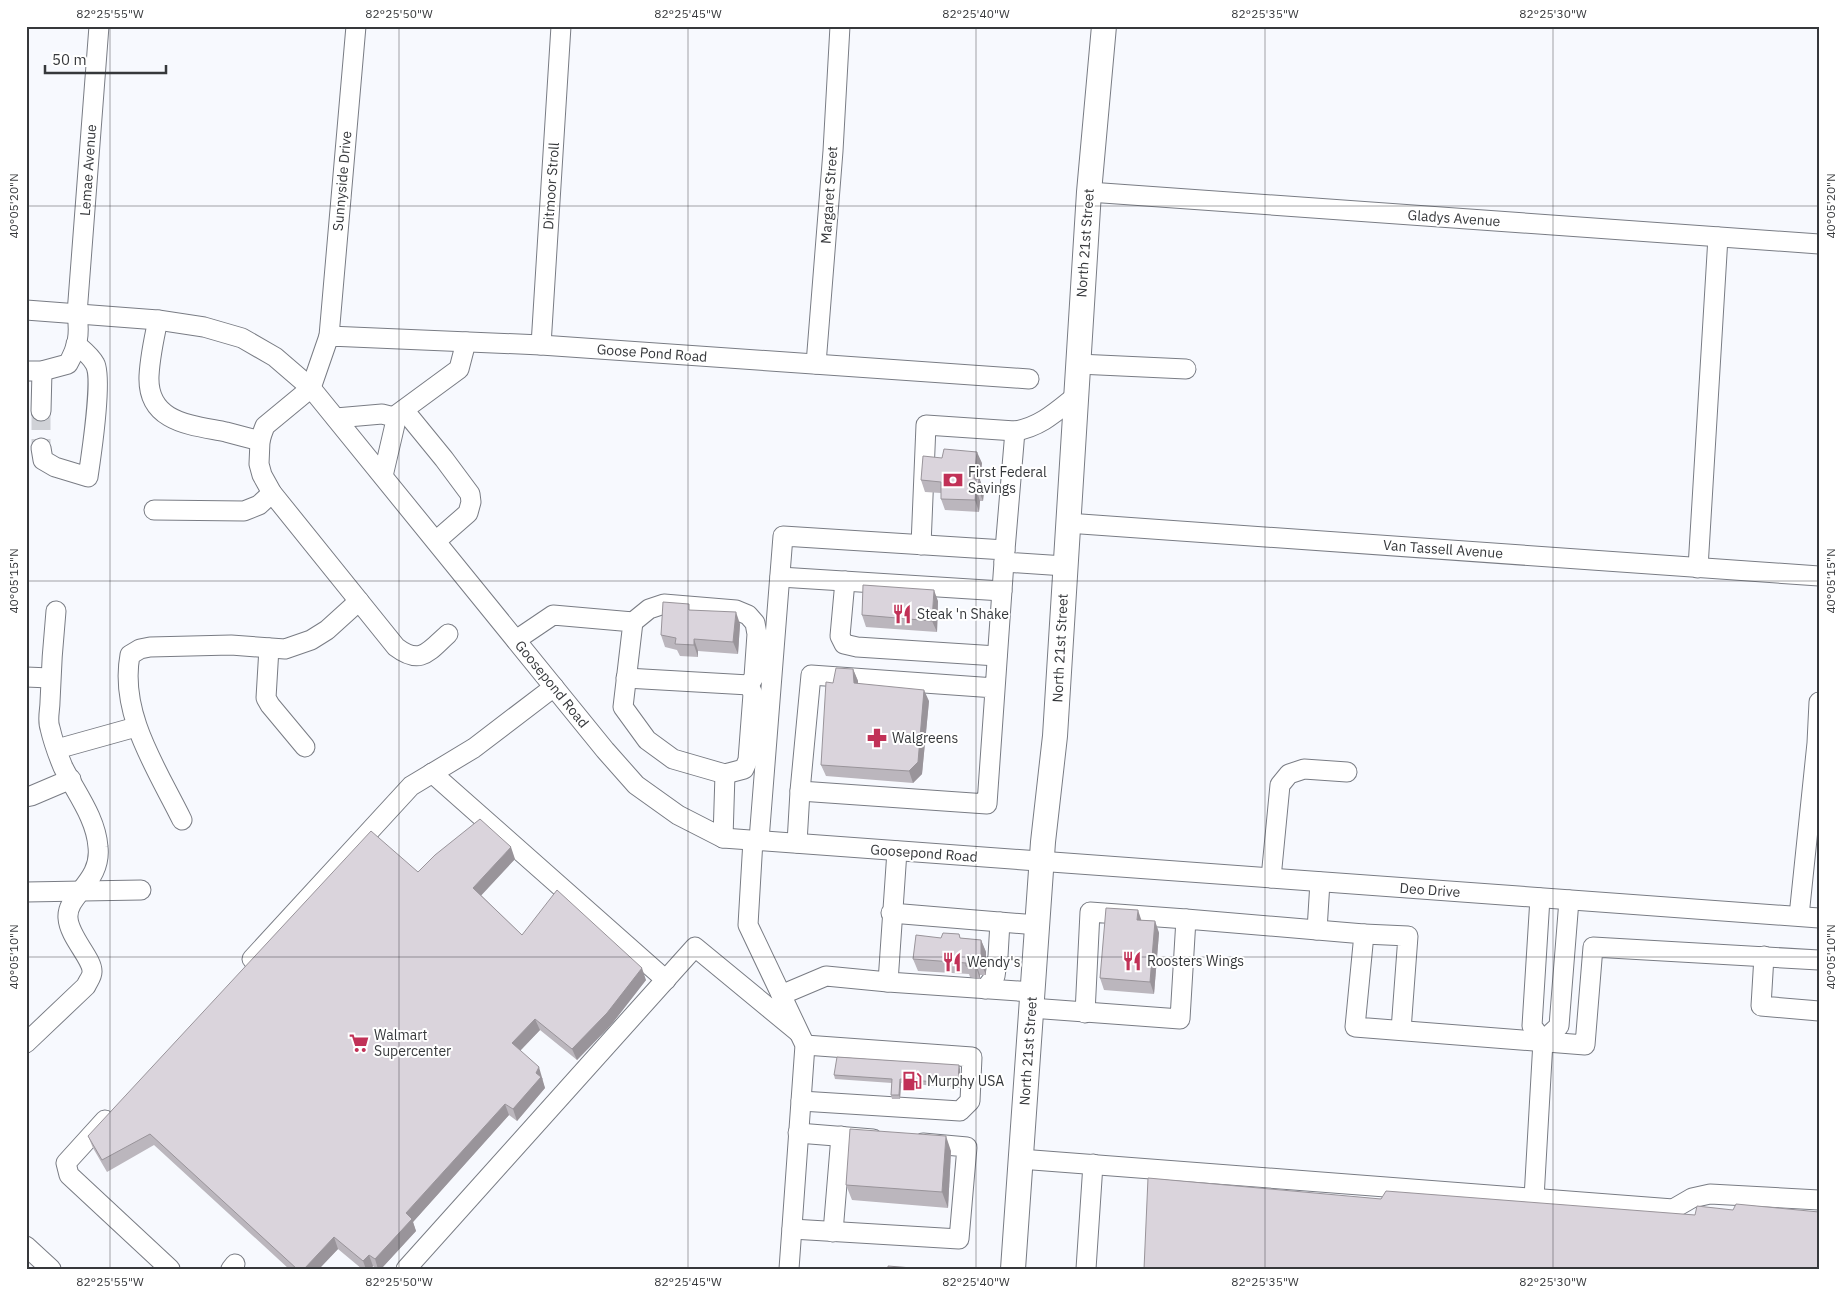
<svg xmlns="http://www.w3.org/2000/svg" width="1845" height="1295" font-family="'IBM Plex Sans',sans-serif">
<style>
.lines{fill:none;stroke-linecap:round;stroke-linejoin:round}
.minor-tunnel{stroke:#d0d2d7;stroke-width:19;stroke-dasharray:19 9;stroke-linecap:butt}
.minor-casing{stroke:#797c84;stroke-width:21}
.major-casing{stroke:#797c84;stroke-width:26}
.minor{stroke:#fff;stroke-width:19}
.major{stroke:#fff;stroke-width:24}
.wall{fill:#bbb6bd}
.shaded-wall{fill:#99949a}
.building{fill:#dad4dc;stroke:#99949a}
.ticks{fill:none;stroke:#36383b;stroke-width:1;stroke-opacity:0.45}
.labels{text-anchor:middle;stroke-width:4;stroke-linejoin:round;paint-order:stroke}
.street-label{font-size:14px;fill:#36383b;stroke:#fff}
.poi-label{font-size:14px;fill:#36383b;stroke:#fff;text-anchor:start}
.neatline{fill:none;stroke:#36383b;stroke-width:2}
.ticks-label{font-size:12px;text-anchor:middle;fill:#36383b}
</style>
<rect width="100%" height="100%" fill="#f7f9fe"/>
<g class="lines">
<!-- minor-tunnel -->
<path class="minor-tunnel" d="M41 411V448"/>
<defs>
<g id="minor">
<path d="M1089 192 1819 244"/>
<path d="M26 310 158 320 204 327 242 338 275 357 311 388 605 750 636 785 678 815 723 838 1819 918"/>
<path d="M158 320C154 338 150 357 149 376 147 423 192 425 226 432 237 435 249 438 260 441"/>
<path d="M329 336 356 26"/>
<path d="M541 345 561 26"/>
<path d="M816 364 833 151 840 26"/>
<path d="M1078 364 1186 369"/>
<path d="M26 371H42L68 364C78 346 80 334 77 314L99 26"/>
<path d="M404 410 444 459 470 494 471 502 468 513 436 541"/>
<path d="M41 411 42 371"/>
<path d="M395 416 459 369 466 342"/>
<path d="M336 418 382 414 394 417 396 420 383 476"/>
<path d="M41 448 43 460 55 467 88 477C91 457 103 378 95 364 91 356 83 350 76 344"/>
<path d="M154 510 244 511 259 505 272 493"/>
<path d="M1067 523 1819 576"/>
<path d="M921 545 926 425 1015 431C1040 427 1056 412 1076 396"/>
<path d="M1005 550 1015 431"/>
<path d="M1698 568 1718 237"/>
<path d="M780 577 1002 591"/>
<path d="M845 581 840 636 844 644 857 647 997 656"/>
<path d="M633 622 649 609 664 604 736 610 748 615 755 623 757 634 754 677 749 685"/>
<path d="M448 634C429 651 421 666 396 647L272 493 262 475 259 464 260 441 262 434 265 426 311 388 329 336 541 345 1029 379"/>
<path d="M516 640 553 615 633 622 623 707 647 740 673 759 725 774 723 838"/>
<path d="M269 648 266 698 270 705 305 747"/>
<path d="M26 677 50 678"/>
<path d="M626 678 749 685 753 694 748 760 744 769 725 774"/>
<path d="M995 688 811 675 800 791 987 804 1004 562"/>
<path d="M57 749 136 727"/>
<path d="M432 773 666 980"/>
<path d="M26 797 31 796 71 779"/>
<path d="M182 820C157 769 119 714 130 655L140 649 150 647 231 645 285 649 311 640 327 630 359 601"/>
<path d="M753 840 748 925 805 1045 789 1269"/>
<path d="M759 840 783 536 1005 550 1004 562 1065 566"/>
<path d="M797 843 800 791"/>
<path d="M897 851 888 982 1032 992"/>
<path d="M1271 878 1280 785 1289 774 1304 769 1347 772"/>
<path d="M26 892 141 890"/>
<path d="M891 913 1037 925"/>
<path d="M1799 916 1817 743 1819 702"/>
<path d="M1317 930 1320 882"/>
<path d="M1364 934 1408 936 1401 1030"/>
<path d="M1764 956 1761 1006 1819 1011"/>
<path d="M252 959 411 786 474 748 554 687"/>
<path d="M985 989 995 976 998 956 1000 922"/>
<path d="M781 995 826 976 888 982"/>
<path d="M1031 1008 1180 1019 1186 919 1364 934 1355 1027 1585 1045 1593 947 1819 960"/>
<path d="M1085 1013 1090 912 1186 919"/>
<path d="M1543 1041 1559 1026 1569 900"/>
<path d="M26 1043 86 986C88 981 92 977 92 972 93 959 69 937 68 918 66 895 102 882 98 847 96 818 76 793 63 767 58 755 53 741 50 728 47 720 50 710 50 702 51 671 53 641 56 611"/>
<path d="M801 1101 960 1111 970 1101 972 1057 805 1045"/>
<path d="M105 1120 66 1163 69 1175 170 1269"/>
<path d="M798 1133 873 1139"/>
<path d="M1020 1159 1673 1209 1692 1198 1710 1194 1819 1200"/>
<path d="M1534 1198 1543 1041 1532 1026 1540 898"/>
<path d="M792 1229 959 1239 967 1147 923 1143"/>
<path d="M833 1232 841 1136"/>
<path d="M26 1246 51 1269"/>
<path d="M231 1269 235 1264"/>
<path d="M406 1269 695 947 798 1032"/>
<path d="M1086 1269 1093 1164"/>
</g>
<path id="major" d="M1013 1269 1043 842 1055 736 1089 192 1104 26"/>
</defs>
<!-- minor casing -->
<use href="#minor" class="minor-casing"/>
<!-- major casing -->
<use href="#major" class="major-casing"/>
<!-- minor -->
<use href="#minor" class="minor"/>
<!-- major -->
<use href="#major" class="major"/>
</g>
<!-- wall -->
<g class="wall">
<path d="M982 463 980 480 984 491 983 501H980L979 512 945 510 941 499V493L925 492 921 480Z"/>
<path d="M938 601 937 632 866 627 862 615Z"/>
<path d="M691 610 740 624 738 654 698 651V657L680 656 677 650 665 647 661 635Z"/>
<path d="M853 669 858 681V684L929 701 922 774 913 783 826 776 821 765 833 683Z"/>
<path d="M515 859 481 895 522 935 646 980 611 1025 577 1060 540 1030 520 1051 543 1079 542 1080 545 1088 517 1121 509 1115 413 1222 416 1231 381 1269H376L373 1266 371 1269H362L338 1249 319 1269H289L154 1145 107 1172 93 1148 88 1136 418 872Z"/>
<path d="M1141 920 1155 921 1159 933 1154 994 1104 990 1100 978Z"/>
<path d="M961 938 981 940 986 952V975H980V979L970 977 969 974 918 971 913 959Z"/>
<path d="M960 1069V1088L901 1083 900 1099H892L891 1095 892 1083 835 1079 834 1075Z"/>
<path d="M951 1151 948 1208 852 1200 846 1185Z"/>
</g>
<!-- shaded-wall -->
<g class="shaded-wall">
<path d="M977 452 982 463 980 480 984 491 983 501 974 479Z"/>
<path d="M976 489 980 501 979 512 975 500Z"/>
<path d="M934 590 938 601 937 632 932 621Z"/>
<path d="M736 612 740 624 738 654 733 642Z"/>
<path d="M694 639 698 651V657L694 645Z"/>
<path d="M853 669 858 681V695L854 683Z"/>
<path d="M924 690 929 701 922 774 913 783 909 771Z"/>
<path d="M511 847 515 859 477 900 473 888Z"/>
<path d="M1138 910 1142 922 1137 920Z"/>
<path d="M1155 921 1159 933 1154 994 1150 982Z"/>
<path d="M981 940 986 952V975L981 963Z"/>
<path d="M976 964 980 975V979L976 967Z"/>
<path d="M642 968 646 980 611 1025 577 1060 572 1049Z"/>
<path d="M535 1019 540 1030 516 1055 512 1043Z"/>
<path d="M959 1065 960 1069V1088L958 1084Z"/>
<path d="M539 1067 545 1088 517 1121 513 1109Z"/>
<path d="M900 1079 901 1083 900 1099 899 1095Z"/>
<path d="M505 1104 509 1115 413 1222 416 1231 381 1269H378L375 1259 406 1213Z"/>
<path d="M946 1136 951 1151 948 1208 942 1192Z"/>
<path d="M334 1237 338 1249 319 1269H304Z"/>
<path d="M369 1255 373 1266 371 1269H366L363 1261Z"/>
</g>
<!-- building -->
<g class="building">
<path d="M944 449 977 452 974 479H979L978 489H976L975 500 941 499V482L921 480 923 456 942 458Z"/>
<path d="M863 585 934 590 932 621 862 615Z"/>
<path d="M663 602 689 604V610L736 612 733 642 694 639V645L675 644 676 638 661 635Z"/>
<path d="M836 668 853 669 854 683 924 690 918 762 909 771 821 765 826 682 833 683Z"/>
<path d="M480 819 511 847 473 888 522 935 557 890 642 968 607 1013 572 1049 535 1019 512 1043 539 1067 536 1073 541 1077 513 1109 505 1104 406 1213 412 1219 375 1259 369 1255 363 1261 334 1237 304 1269H297L150 1134 102 1160 88 1136 371 831 418 872 435 855Z"/>
<path d="M1106 908 1138 910 1137 920 1155 921 1150 982 1100 978Z"/>
<path d="M943 933 959 934 960 938 981 940V963L976 964V967L966 966V963L913 959 916 935 941 938Z"/>
<path d="M837 1057 959 1065 958 1084 900 1079 899 1095H891L892 1079 834 1075Z"/>
<path d="M850 1129 946 1136 942 1192 846 1185Z"/>
<path d="M1148 1178 1381 1199 1386 1191 1695 1215 1697 1206 1733 1210 1736 1204 1819 1212V1269H1144Z"/>
<path d="M888 1266 924 1269H888Z"/>
</g>
<!-- ticks -->
<path class="ticks" d="M110 26V1269M399 26V1269M688 26V1269M976 26V1269M1265 26V1269M1553 26V1269M26 206H1819M26 581H1819M26 957H1819"/>
<!-- icons -->
<defs>
<symbol id="bank-bare" viewBox="-9 -9 18 18"><path d="M-6-4H6V4H-6ZM0-2.3a2.3 2.3 0 1 0 0 4.6a2.3 2.3 0 1 0 0-4.6Z" fill="#c13157" stroke="#fff" stroke-width="2.5" paint-order="stroke"/></symbol>
<symbol id="restaurant-bare" viewBox="-9 -9 18 18"><path d="M-5-6h1v4h1v-4h1v4h1v-4h1v5L-1.5 .5V6h-2V.5L-5-1ZM5-6V6H3V1.5H1.5Q1.5-4 5-6Z" fill="#c13157" stroke="#fff" stroke-width="2.5" paint-order="stroke"/></symbol>
<symbol id="pharmacy-bare" viewBox="-9 -9 18 18"><path d="M-2-6h4v4h4v4h-4v4h-4v-4h-4v-4h4Z" fill="#c13157" stroke="#fff" stroke-width="2.5" paint-order="stroke"/></symbol>
<symbol id="supermarket-bare" viewBox="-9 -9 18 18"><path d="M-6-5.5h2.5l.6 2H6L4.5 2H-2.5L-4.4-4H-6ZM-1.5 3.2a1.3 1.3 0 1 0 .1 0ZM3 3.2a1.3 1.3 0 1 0 .1 0Z" fill="#c13157" stroke="#fff" stroke-width="2.5" paint-order="stroke"/></symbol>
<symbol id="fuel-bare" viewBox="-9 -9 18 18"><path d="M-5.5-6h7V0h2V4h1.3V-2.5L3-4.5l.8-.8L6-3V5H2.5V1h-1V6h-7ZM-4.2-4.7v3.2H.2V-4.7Z" fill="#c13157" stroke="#fff" stroke-width="2.5" paint-order="stroke"/></symbol>
</defs>
<g fill-rule="evenodd">
<use href="#bank-bare" x="939" y="466" width="28" height="28"/>
<use href="#restaurant-bare" x="888" y="600" width="28" height="28"/>
<use href="#pharmacy-bare" x="863" y="724" width="28" height="28"/>
<use href="#restaurant-bare" x="1118" y="947" width="28" height="28"/>
<use href="#restaurant-bare" x="938" y="948" width="28" height="28"/>
<use href="#supermarket-bare" x="345" y="1029" width="28" height="28"/>
<use href="#fuel-bare" x="898" y="1067" width="28" height="28"/>
</g>
<g class="labels">
<!-- street labels -->
<g class="street-label">
<text transform="translate(88 170) rotate(-86)" y="5">Lemae Avenue</text>
<text transform="translate(342 181) rotate(-85)" y="5">Sunnyside Drive</text>
<text transform="translate(551 186) rotate(-86)" y="5">Ditmoor Stroll</text>
<text transform="translate(829 195) rotate(-86)" y="5">Margaret Street</text>
<text transform="translate(1454 218) rotate(4)" y="5">Gladys Avenue</text>
<text transform="translate(1085 243) rotate(-86)" y="5">North 21st Street</text>
<text transform="translate(652 353) rotate(4)" y="5">Goose Pond Road</text>
<text transform="translate(1443 549) rotate(4)" y="5">Van Tassell Avenue</text>
<text transform="translate(1060 648) rotate(-87)" y="5">North 21st Street</text>
<text transform="translate(552 684) rotate(51)" y="5">Goosepond Road</text>
<text transform="translate(924 853) rotate(4)" y="5">Goosepond Road</text>
<text transform="translate(1430 890) rotate(4)" y="5">Deo Drive</text>
<text transform="translate(1028 1051) rotate(-86)" y="5">North 21st Street</text>
</g>
<!-- poi labels -->
<g class="poi-label">
<text x="968" y="477">First Federal<tspan x="968" dy="16">Savings</tspan></text>
<text x="917" y="619">Steak 'n Shake</text>
<text x="892" y="743">Walgreens</text>
<text x="1147" y="966">Roosters Wings</text>
<text x="967" y="967">Wendy's</text>
<text x="374" y="1040">Walmart<tspan x="374" dy="16">Supercenter</tspan></text>
<text x="927" y="1086">Murphy USA</text>
</g>
</g>
<!-- border -->
<rect width="1845" height="1295" fill="none" stroke="#ffffff" stroke-width="55"/>
<!-- scale -->
<path d="M45 65v8h121v-8" fill="none" stroke="#36383b" stroke-width="2.5"/>
<text x="52" y="65" font-size="15" fill="#36383b" stroke="#ffffff" stroke-width="4" paint-order="stroke">50 m</text>
<rect x="28" y="28" width="1790" height="1240" class="neatline"/>
<g class="ticks-label">
<text x="110" y="18">82°25'55"W</text>
<text x="399" y="18">82°25'50"W</text>
<text x="688" y="18">82°25'45"W</text>
<text x="976" y="18">82°25'40"W</text>
<text x="1265" y="18">82°25'35"W</text>
<text x="1553" y="18">82°25'30"W</text>
<text transform="translate(14 206) rotate(-90)" y="4">40°05'20"N</text>
<text transform="translate(1831 206) rotate(-90)" y="4">40°05'20"N</text>
<text transform="translate(14 581) rotate(-90)" y="4">40°05'15"N</text>
<text transform="translate(1831 581) rotate(-90)" y="4">40°05'15"N</text>
<text transform="translate(14 957) rotate(-90)" y="4">40°05'10"N</text>
<text transform="translate(1831 957) rotate(-90)" y="4">40°05'10"N</text>
<text x="110" y="1286">82°25'55"W</text>
<text x="399" y="1286">82°25'50"W</text>
<text x="688" y="1286">82°25'45"W</text>
<text x="976" y="1286">82°25'40"W</text>
<text x="1265" y="1286">82°25'35"W</text>
<text x="1553" y="1286">82°25'30"W</text>
</g>
</svg>
